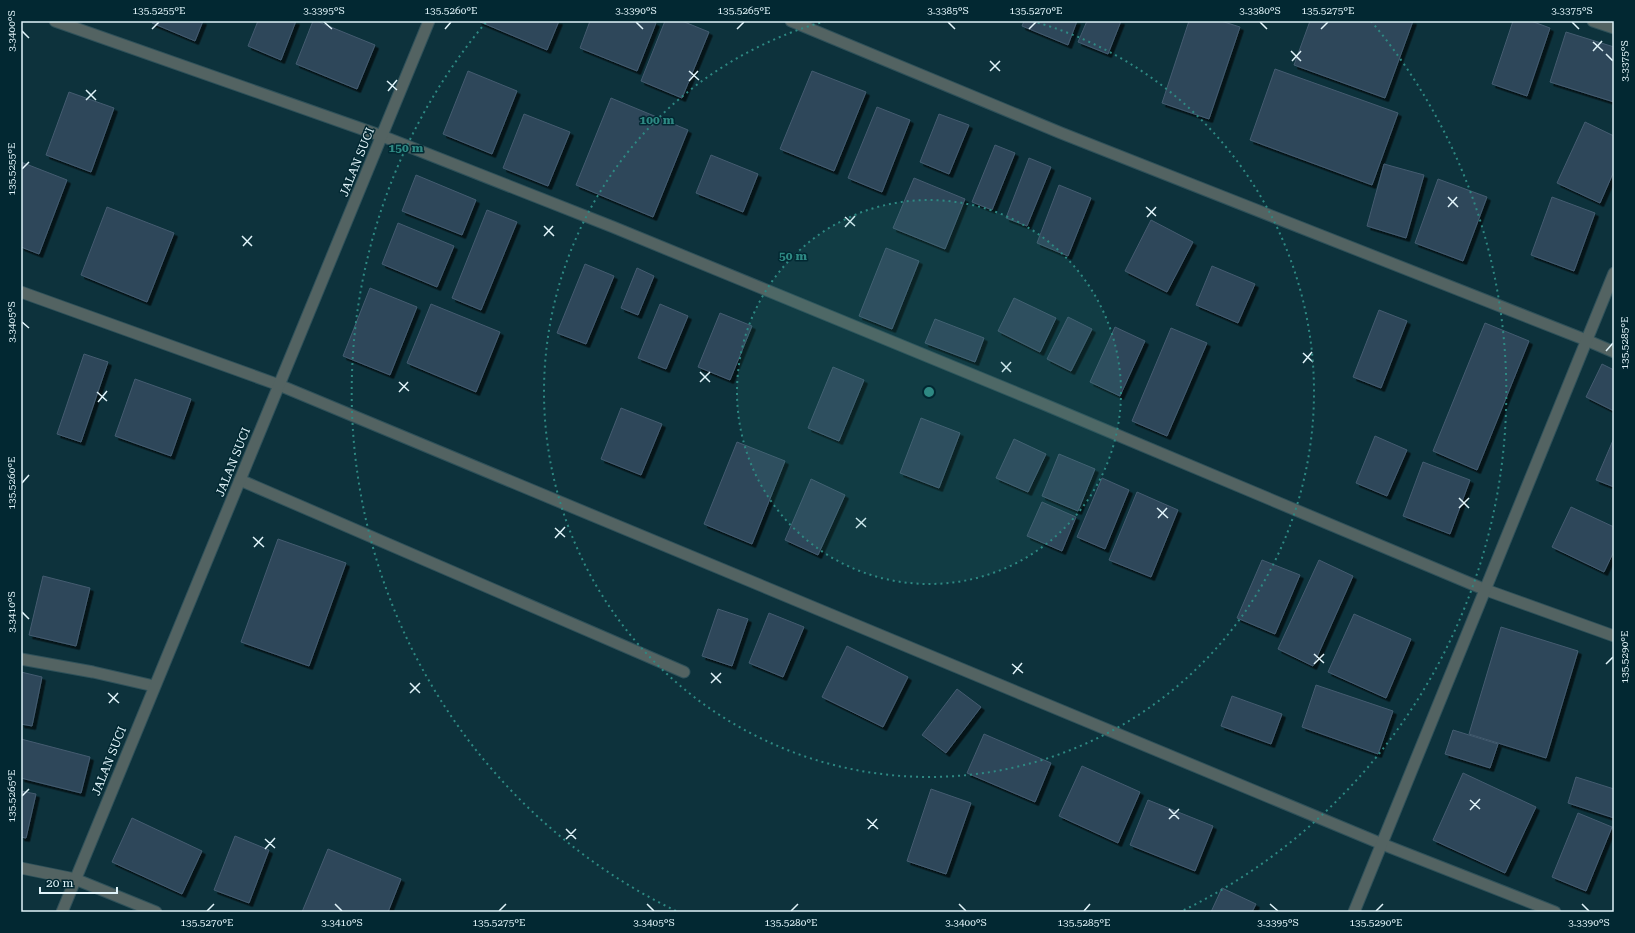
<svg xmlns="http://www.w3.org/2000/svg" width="1635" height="933" font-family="'Roboto Serif',serif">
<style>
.building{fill:#2f465a;stroke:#445c70;filter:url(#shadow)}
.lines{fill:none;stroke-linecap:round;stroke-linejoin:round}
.minor-casing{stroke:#2f515a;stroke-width:13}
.minor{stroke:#536362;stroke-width:11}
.ticks{fill:none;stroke:#e1f4fa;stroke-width:1.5}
.ring{fill:none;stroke:#2e8983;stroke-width:2;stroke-dasharray:2 4}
.labels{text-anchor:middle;stroke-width:3;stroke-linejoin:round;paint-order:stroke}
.street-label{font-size:12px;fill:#e1f4fa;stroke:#022832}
.centre{fill:#2e8983;stroke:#022832;stroke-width:2}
.ring-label{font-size:12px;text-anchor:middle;font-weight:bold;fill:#2e8983;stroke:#022832;stroke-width:3;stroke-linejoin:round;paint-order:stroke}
.neatline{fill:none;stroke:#e1f4fa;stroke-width:1.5}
.ticks-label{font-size:10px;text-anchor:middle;fill:#e1f4fa}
</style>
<defs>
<filter id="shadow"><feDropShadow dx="3.5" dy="3.5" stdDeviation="0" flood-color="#0009"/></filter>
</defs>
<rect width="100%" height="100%" fill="#0d323c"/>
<!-- building -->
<g class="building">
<path d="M153 21H203L195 41 152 23Z"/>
<path d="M258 21H296L281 60 248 46Z"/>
<path d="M313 21H316L375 45 357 89 296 64Z"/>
<path d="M478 21H559L547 50Z"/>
<path d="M590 21H652L656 23 637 71 580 48Z"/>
<path d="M665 21H682L709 32 682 98 641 81Z"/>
<path d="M1024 21H1077L1068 45 1022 26Z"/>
<path d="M1087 21H1121L1108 54 1078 42Z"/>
<path d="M1189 21H1221L1240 27 1209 119 1162 103Z"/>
<path d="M1310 21H1413L1385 98 1294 65Z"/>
<path d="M1513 21H1531L1550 28 1527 96 1492 84Z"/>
<path d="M1566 32 1614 47V102L1550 82Z"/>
<path d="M1275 69 1398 113 1372 185 1250 140Z"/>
<path d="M468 71 517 91 492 154 443 134Z"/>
<path d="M812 71 866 92 834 171 780 149Z"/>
<path d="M69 92 114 108 91 172 46 155Z"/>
<path d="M611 98 688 130 653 217 576 185Z"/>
<path d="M877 107 910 120 882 192 848 178Z"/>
<path d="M524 114 570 132 548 186 503 168Z"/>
<path d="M939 114 969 125 949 174 920 162Z"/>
<path d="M1585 122 1614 136V171L1600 203 1557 183Z"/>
<path d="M995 145 1015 153 992 210 972 202Z"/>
<path d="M711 155 758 174 743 212 696 193Z"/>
<path d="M1029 158 1051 167 1027 226 1006 218Z"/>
<path d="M21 162 67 180 39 254 21 247Z"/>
<path d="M1384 164 1424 175 1406 238 1367 226Z"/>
<path d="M416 175 476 200 462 235 402 211Z"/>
<path d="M914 178 965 199 945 249 893 228Z"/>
<path d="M1438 179 1487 197 1463 261 1415 243Z"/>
<path d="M1059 185 1091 198 1068 256 1037 243Z"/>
<path d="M1552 197 1595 213 1574 271 1531 255Z"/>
<path d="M107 207 174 233 147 302 81 275Z"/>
<path d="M487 210 517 222 481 310 452 298Z"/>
<path d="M1151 220 1193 242 1167 292 1125 271Z"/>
<path d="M398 223 454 246 437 287 382 264Z"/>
<path d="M886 248 919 261 892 329 859 316Z"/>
<path d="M585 264 614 276 586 344 557 333Z"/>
<path d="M1212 266 1255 284 1238 323 1196 305Z"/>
<path d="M637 268 654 276 638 315 621 308Z"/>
<path d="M370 288 417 307 390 375 343 356Z"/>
<path d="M1014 298 1056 318 1040 352 998 331Z"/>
<path d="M431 304 500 332 476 392 407 363Z"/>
<path d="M660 304 688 316 666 369 638 358Z"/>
<path d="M1379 310 1407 321 1381 388 1353 377Z"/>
<path d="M720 313 752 326 730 380 698 367Z"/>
<path d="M1068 317 1092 329 1071 371 1047 359Z"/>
<path d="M935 319 984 338 975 362 925 343Z"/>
<path d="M1485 323 1529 341 1477 470 1433 451Z"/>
<path d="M1115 327 1145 341 1120 396 1090 382Z"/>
<path d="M1171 328 1207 343 1167 436 1132 421Z"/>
<path d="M84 354 108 362 81 442 57 434Z"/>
<path d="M1602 364 1614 370V411L1586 397Z"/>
<path d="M833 367 864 380 839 441 808 428Z"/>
<path d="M135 379 191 399 171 456 115 436Z"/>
<path d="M621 408 662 424 641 475 601 459Z"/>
<path d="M921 418 960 433 939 488 900 473Z"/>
<path d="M1375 436 1407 450 1387 496 1356 483Z"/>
<path d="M1614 438V487L1596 480Z"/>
<path d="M1014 439 1046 454 1028 492 996 478Z"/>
<path d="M737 442 785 461 752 544 704 524Z"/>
<path d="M1059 454 1095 469 1078 511 1042 496Z"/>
<path d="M1423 462 1470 480 1450 534 1403 516Z"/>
<path d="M1102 478 1129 490 1105 549 1077 537Z"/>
<path d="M811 479 845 495 818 555 785 540Z"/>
<path d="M1137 492 1178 510 1151 577 1109 560Z"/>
<path d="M1042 502 1076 517 1062 551 1027 536Z"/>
<path d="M1571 507 1614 527V551L1604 572 1552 547Z"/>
<path d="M278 539 346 563 309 666 241 642Z"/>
<path d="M1262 560 1300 575 1275 634 1237 618Z"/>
<path d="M1319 560 1353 576 1313 666 1278 649Z"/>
<path d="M43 576 90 588 76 646 29 635Z"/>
<path d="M718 609 748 619 732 666 702 656Z"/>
<path d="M769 613 804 627 783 677 749 663Z"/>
<path d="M1354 614 1411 639 1386 698 1328 672Z"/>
<path d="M1501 627 1578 651 1546 758 1469 734Z"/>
<path d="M847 646 908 677 883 727 822 697Z"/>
<path d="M21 672 42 677 32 726 21 724Z"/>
<path d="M1316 685 1393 711 1378 754 1302 727Z"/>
<path d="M957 689 981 707 946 753 922 735Z"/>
<path d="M1232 696 1282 714 1271 744 1221 726Z"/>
<path d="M1453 730 1498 744 1490 768 1445 754Z"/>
<path d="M984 734 1051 763 1035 802 967 773Z"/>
<path d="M21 739 90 757 81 793 21 778Z"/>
<path d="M1082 766 1140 792 1118 843 1059 816Z"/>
<path d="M1463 773 1536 807 1505 873 1433 840Z"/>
<path d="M1576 777 1614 789V818L1568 803Z"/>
<path d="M931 789 971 803 946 874 907 861Z"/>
<path d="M21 791 36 794 26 838 21 837Z"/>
<path d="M1148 800 1213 826 1195 871 1130 845Z"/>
<path d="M1578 813 1612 827 1586 891 1552 877Z"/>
<path d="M132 818 202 851 182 894 112 862Z"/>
<path d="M235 836 269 850 249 903 214 890Z"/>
<path d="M328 849 401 879 388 912H302Z"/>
<path d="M1222 888 1256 904 1252 912H1211Z"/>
</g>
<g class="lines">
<defs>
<g id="minor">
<path d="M55 21 382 136 613 227 1041 403 1486 590 1614 636"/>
<path d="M791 21 1061 133 1586 340 1614 352"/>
<path d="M1593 21 1614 28"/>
<path d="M21 292 279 385 1382 844 1555 912"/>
<path d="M240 480 684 672"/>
<path d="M21 659 93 672 154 686"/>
<path d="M21 868 75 879 156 912"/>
<path d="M62 912 429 21"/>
<path d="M1354 912 1614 273"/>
</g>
</defs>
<!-- minor casing -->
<use href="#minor" class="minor-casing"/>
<!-- minor -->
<use href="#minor" class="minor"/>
</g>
<!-- ticks -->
<path class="ticks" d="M324 22 332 29M636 22 643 29M948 22 955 29M1260 22 1267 29M1572 22 1579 29M152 29 159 22M445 29 451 22M737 29 744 22M1029 29 1036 22M1321 29 1328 22M22 31 29 38M1593 42 1603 51M1291 51 1301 61M1593 51 1602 41M1606 54 1613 61M990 61 1000 71M1292 61 1301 51M689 71 699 80M990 71 1000 61M387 81 397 90M689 81 698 71M86 90 96 100M388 91 397 80M86 100 96 90M22 169 29 162M1448 197 1458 207M1146 207 1156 216M1448 207 1457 197M845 217 855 226M1147 217 1156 207M544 226 554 236M845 227 855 216M242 236 252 246M544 236 553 226M243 246 252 236M22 322 29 328M1606 351 1613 343M1303 353 1313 362M1001 362 1011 372M1303 363 1312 352M700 372 710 382M1002 372 1011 362M399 382 409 391M700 382 710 372M97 392 107 401M399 392 408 382M98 402 107 391M22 483 29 475M1459 498 1469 508M1157 508 1168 518M1459 508 1469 498M856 518 866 527M1158 518 1167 508M555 528 565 537M856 528 866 518M253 537 264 547M555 538 565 527M254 547 263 537M22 612 29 619M1314 654 1324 663M1012 664 1023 673M1314 664 1324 654M1606 664 1613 657M711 673 721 683M1013 674 1022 663M410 683 420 693M711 683 721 673M108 693 119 703M410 693 420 683M109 703 118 693M22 796 29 789M1470 800 1480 809M1169 809 1179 819M1470 810 1480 799M867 819 878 829M1169 819 1179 809M566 829 576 839M868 829 877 819M265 839 275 848M566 839 576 829M265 849 275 838M335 904 342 911M647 904 654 911M959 904 966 911M1270 904 1278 911M1582 904 1589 911M207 911 214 904M499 911 506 904M791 911 798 904M1084 911 1090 904M1376 911 1383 904"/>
<!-- distance rings -->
<circle cx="929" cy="392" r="192" fill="#2e8983" fill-opacity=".12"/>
<g class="ring">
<circle cx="929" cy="392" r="192"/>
<path d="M1032 21A385 385 0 1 1 826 21"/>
<path d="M676 911A577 577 0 0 1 487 21M1371 21A577 577 0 0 1 1182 911"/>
</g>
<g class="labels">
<!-- street labels -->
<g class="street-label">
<text transform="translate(357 162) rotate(-68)" y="4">JALAN SUCI</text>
<text transform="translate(233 462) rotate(-68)" y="4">JALAN SUCI</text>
<text transform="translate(109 761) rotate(-68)" y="4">JALAN SUCI</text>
</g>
</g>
<circle cx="929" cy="392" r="6" class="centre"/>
<g class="ring-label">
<text x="657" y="124">100 m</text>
<text x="406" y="152">150 m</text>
<text x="793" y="260">50 m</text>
</g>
<!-- border -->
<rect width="1635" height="933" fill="none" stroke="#022832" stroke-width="44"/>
<!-- scale -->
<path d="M40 887v6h77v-6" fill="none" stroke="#e1f4fa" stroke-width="2"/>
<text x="46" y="887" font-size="12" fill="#e1f4fa" stroke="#022832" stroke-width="3" paint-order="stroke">20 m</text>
<rect x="22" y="22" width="1591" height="889" class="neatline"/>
<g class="ticks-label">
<text x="159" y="14">135.5255°E</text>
<text x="324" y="14">3.3395°S</text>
<text x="451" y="14">135.5260°E</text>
<text x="636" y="14">3.3390°S</text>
<text x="744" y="14">135.5265°E</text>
<text x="948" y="14">3.3385°S</text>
<text x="1036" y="14">135.5270°E</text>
<text x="1260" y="14">3.3380°S</text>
<text x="1328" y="14">135.5275°E</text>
<text x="1572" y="14">3.3375°S</text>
<text transform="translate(11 31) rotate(-90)" y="4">3.3400°S</text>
<text transform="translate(1624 61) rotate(-90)" y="4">3.3375°S</text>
<text transform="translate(11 169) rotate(-90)" y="4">135.5255°E</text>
<text transform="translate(11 322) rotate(-90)" y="4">3.3405°S</text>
<text transform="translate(1624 343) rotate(-90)" y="4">135.5285°E</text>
<text transform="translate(11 483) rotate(-90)" y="4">135.5260°E</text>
<text transform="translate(11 612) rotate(-90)" y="4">3.3410°S</text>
<text transform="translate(1624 657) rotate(-90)" y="4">135.5290°E</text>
<text transform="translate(11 796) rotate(-90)" y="4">135.5265°E</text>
<text x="207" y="926">135.5270°E</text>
<text x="342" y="926">3.3410°S</text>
<text x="499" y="926">135.5275°E</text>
<text x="654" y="926">3.3405°S</text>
<text x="791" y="926">135.5280°E</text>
<text x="966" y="926">3.3400°S</text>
<text x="1084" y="926">135.5285°E</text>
<text x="1278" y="926">3.3395°S</text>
<text x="1376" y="926">135.5290°E</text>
<text x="1589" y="926">3.3390°S</text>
</g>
</svg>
